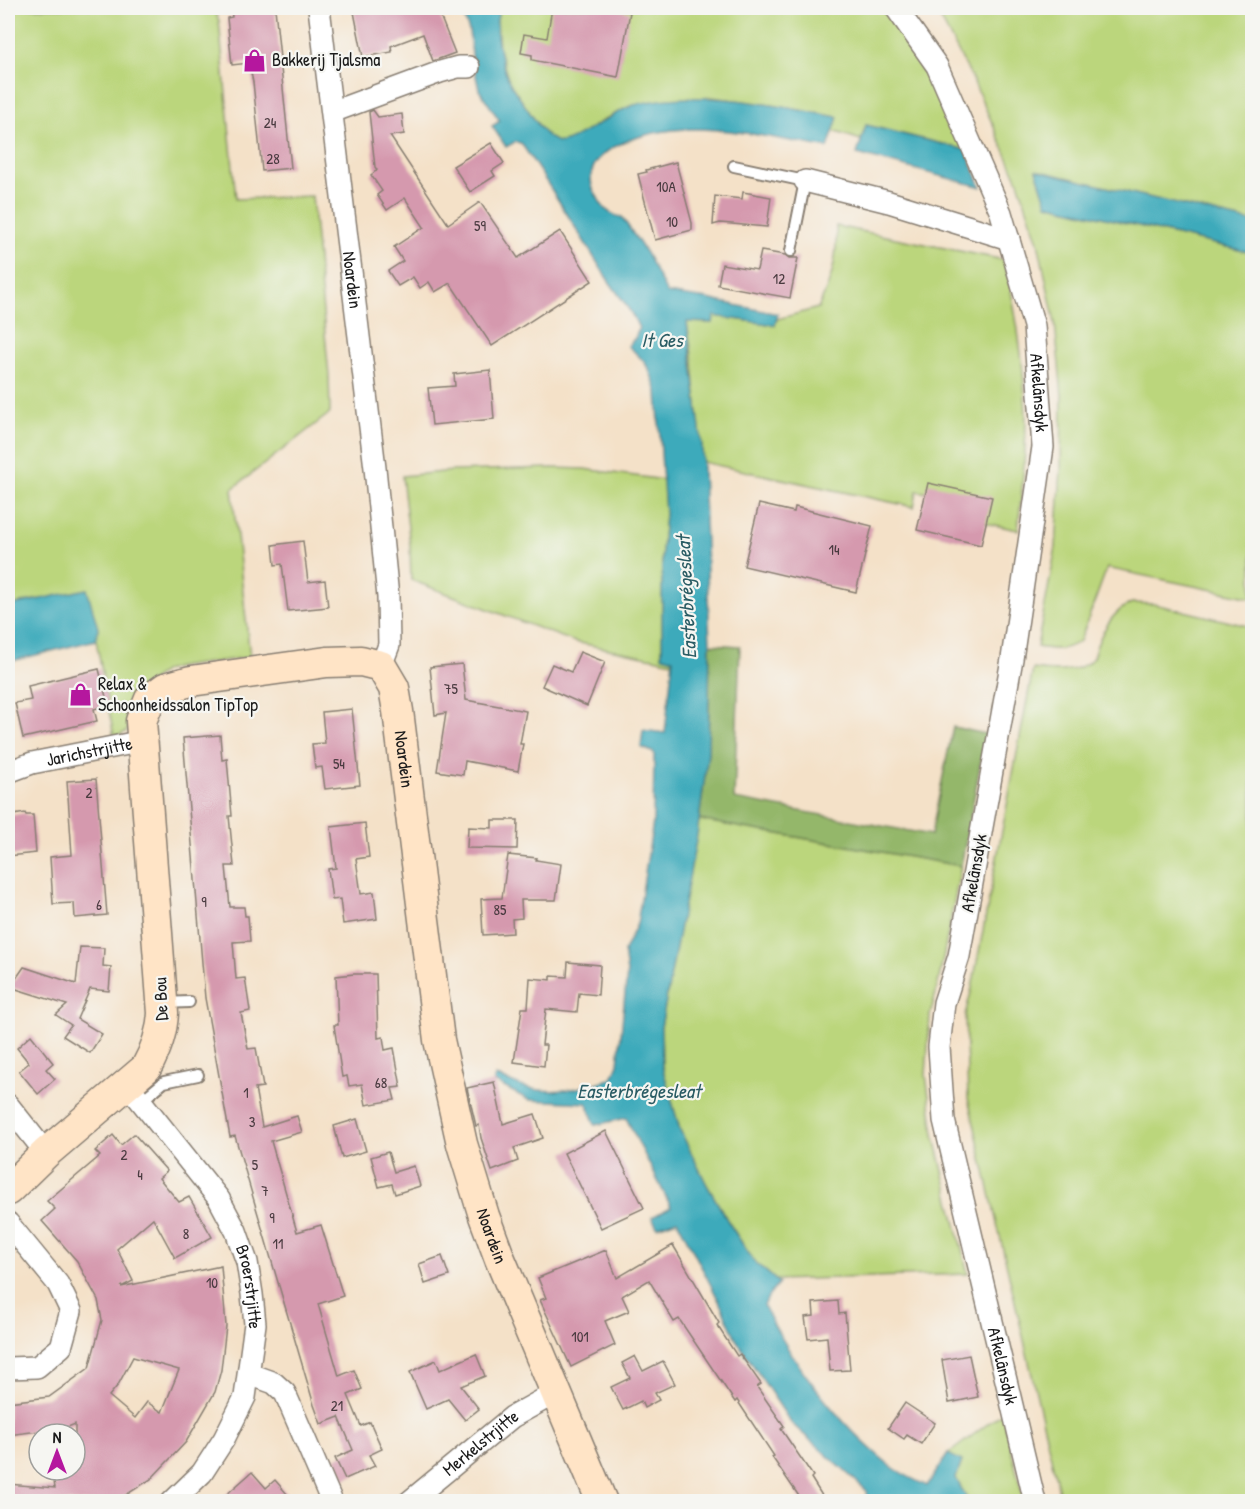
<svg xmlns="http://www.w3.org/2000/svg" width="1260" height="1509" font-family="'Patrick Hand',sans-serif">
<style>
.green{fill:#bbd67b;stroke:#6c794c;stroke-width:1.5}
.forest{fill:#94b76b;stroke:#586a44;stroke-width:1.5}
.water{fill:#3caabb;stroke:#2c636c;stroke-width:1.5}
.building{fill:#d599ae;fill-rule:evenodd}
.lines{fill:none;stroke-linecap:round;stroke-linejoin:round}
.lane-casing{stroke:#887e72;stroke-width:14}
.street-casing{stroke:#887e72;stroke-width:24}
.secondary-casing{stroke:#887e72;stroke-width:33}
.lane{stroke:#fff;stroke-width:10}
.street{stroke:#fff;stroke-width:21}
.secondary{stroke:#ffe4c6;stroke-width:30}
.labels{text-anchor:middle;stroke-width:4.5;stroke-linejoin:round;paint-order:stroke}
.number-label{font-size:15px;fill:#4a3b40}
.poi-label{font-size:18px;fill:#1c1c1c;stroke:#f6f6f2;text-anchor:start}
.street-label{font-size:18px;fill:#1c1c1c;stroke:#f6f6f2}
.water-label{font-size:20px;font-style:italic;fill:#2a5c64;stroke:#f6f6f2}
</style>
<rect width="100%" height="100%" fill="#f6f6f2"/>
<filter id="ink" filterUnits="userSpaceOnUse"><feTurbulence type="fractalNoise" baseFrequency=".0167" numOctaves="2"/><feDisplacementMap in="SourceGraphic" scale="12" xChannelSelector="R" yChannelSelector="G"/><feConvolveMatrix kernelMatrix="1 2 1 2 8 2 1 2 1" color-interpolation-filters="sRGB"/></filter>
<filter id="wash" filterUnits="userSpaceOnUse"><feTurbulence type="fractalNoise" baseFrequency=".008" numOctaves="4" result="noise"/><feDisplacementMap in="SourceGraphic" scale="24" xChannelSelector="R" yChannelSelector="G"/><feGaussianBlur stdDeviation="1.35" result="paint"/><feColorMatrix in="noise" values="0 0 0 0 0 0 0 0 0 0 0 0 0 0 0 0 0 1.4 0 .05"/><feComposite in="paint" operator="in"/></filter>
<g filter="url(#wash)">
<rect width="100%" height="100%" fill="#f4e1c8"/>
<!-- green -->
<g class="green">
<path d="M8 8H214L219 21 236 199 312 196 329 376 330 413 232 489 250 657 178 667 165 671 153 679 126 732 114 737 96 640 98 628 38 599 8 606Z"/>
<path d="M501 8H891C922 50 943 102 966 150L866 125 861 140 833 131 837 117 778 106 712 97 630 106 605 119 569 142 559 143 547 136 541 129 509 82 499 49 497 19Z"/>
<path d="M935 8H1252V222L1036 170 1048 204 1252 253V598L1107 568 1080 641C1065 651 1055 650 1037 647L1056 547 1061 468 1062 396 1055 323 1038 242 1018 181 972 78Z"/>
<path d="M836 226 1004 260C1015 304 1022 350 1025 396 1028 440 1022 486 1018 530L980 522 983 504 917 491 914 507 702 462 693 361 687 322 713 323 714 316 775 325 777 319 818 308C832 280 838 257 836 226Z"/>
<path d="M552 468 584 469 664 480 665 514 662 551V655L673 658V662L575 642 411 580 410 545 402 476 453 471Z"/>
<path d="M1132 603 1154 604 1252 627V1501H1061L968 1098 965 1015 972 988 1033 669C1050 672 1079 674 1092 659 1095 655 1095 649 1097 645 1104 628 1115 609 1132 603Z"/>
<path d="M699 820 961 866 937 989 930 1015 926 1075 934 1134 968 1274 776 1280 753 1260 729 1223 707 1185 680 1130 662 1066 661 1027Z"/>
<path d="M1002 1413 1024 1501H968L956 1478 962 1461 948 1454Z"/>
</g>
<!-- forest -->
<path class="forest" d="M710 644 740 646 734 799 931 835 953 727 986 734 961 866 699 820 708 753Z"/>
<!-- water -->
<g class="water">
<path d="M461 8H501C500 11 497 16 497 20 495 37 502 68 510 83 515 93 524 103 530 113 538 124 544 137 558 142 569 146 616 110 634 105 702 88 771 105 838 117L828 148C779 139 723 125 673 130 646 133 583 147 592 186 593 190 596 195 598 198 603 209 610 215 622 217L646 253 667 293 707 299 778 314 775 325 714 316 713 323 687 322 702 445 710 644 708 753 697 836 661 1027 662 1066 680 1130 707 1185 729 1223 753 1260 779 1283 768 1297 764 1306C793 1364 840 1426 891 1466 901 1474 915 1480 927 1486L948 1454 962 1461 956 1478 968 1501H866L867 1491 791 1423 737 1341 718 1299 677 1220 657 1227 652 1217 671 1207 626 1118 595 1125 587 1103 529 1100 494 1082 495 1076C507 1080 520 1087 532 1089 558 1094 588 1087 612 1078L618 1064 627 973 624 951 637 924 653 822 654 753 641 747 643 730 665 733 673 659 662 656V551L665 514 657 392C650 369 647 362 628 346L635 338 639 329C632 309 616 293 605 275 577 230 550 186 521 143L515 142 506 147 492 126 500 121 479 90 473 62 469 31Z"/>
<path d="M866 125 966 150 981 187 857 154Z"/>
<path d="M1036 170 1252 222V253L1047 204Z"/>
<path d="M87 589 98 628 96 640 8 662V606Z"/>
</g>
<g id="blocks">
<!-- building -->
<g class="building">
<path d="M231 8H275L291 168 262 171 253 82 249 63 232 65 227 18 232 17Z"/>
<path d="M374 8 375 10 386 8H437L455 53 433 61 423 34 391 46 392 52 363 57 354 12Z"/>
<path d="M552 8H610L630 12 618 77 532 60V55L521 53 524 34 547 38Z"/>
<path d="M373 110 378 117 402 114 404 134 390 136 448 224 480 202 518 258 560 231 592 281 492 346 450 283 435 292 429 282 420 288 413 277 398 286 388 271 403 261 394 247 424 227 405 198 387 210 377 195 382 191 371 175 377 170 375 167 369 112Z"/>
<path d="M491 143 504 163 492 171 495 176 470 192 453 166Z"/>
<path d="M676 162 692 223V230L655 240 638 174 647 172 646 170Z"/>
<path d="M743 192 771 197 767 227 720 223 713 225 715 196 742 199Z"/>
<path d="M761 251 785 255 789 258H798L790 298 718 285 722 264 757 270Z"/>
<path d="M490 370 494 419 432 425 428 388 455 386 454 374Z"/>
<path d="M928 483 992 497 981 545 917 530Z"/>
<path d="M759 504 794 512 795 507 872 526 856 592 744 566Z"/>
<path d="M303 541 308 582 325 580 328 607 288 611 282 564 275 565 273 545Z"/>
<path d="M580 652 605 662 587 706 542 686 552 664 571 672Z"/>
<path d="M462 664 466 700 526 711 520 744H523L518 771 465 761 463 775 437 771 446 713 435 715 430 667Z"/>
<path d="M99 669 108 705 94 709 97 721 23 738 15 703 31 700 28 686Z"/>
<path d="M352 709 360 785 325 789 322 767 315 768 312 744 325 743 322 712Z"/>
<path d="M220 735 222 760 227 759 232 816H229L234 866H226L230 907H244L245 916H248L250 941 233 942 236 979 245 978 250 1011 241 1013 248 1049 256 1048 263 1087 255 1088 262 1127 297 1116 302 1132 271 1141 297 1232 321 1225 343 1296 318 1304 339 1376 354 1370 362 1389 348 1395 361 1426 370 1422 382 1449 369 1455 375 1466 345 1479 335 1458 353 1450 339 1417 321 1424 314 1405 235 1136 230 1137 205 998 183 738Z"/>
<path d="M96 779 107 915 75 918 74 903 53 904 50 857 72 855 67 781Z"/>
<path d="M25 813 26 815H33L36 853 8 856V816Z"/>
<path d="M492 820H518L517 849 467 848 468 827 492 828Z"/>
<path d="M365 823 369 857 356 859 361 894 374 892 377 919 343 924 340 899 332 900 328 869 336 868 331 827Z"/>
<path d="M508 855 537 858 536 860 561 864 556 900H521L522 918 512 919 513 933 483 935 481 899 502 898Z"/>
<path d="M80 947 104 948 103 966 111 967 109 991 90 989 77 1019 102 1034 90 1053 63 1036 71 1025 56 1015 67 1005 10 987 24 967 76 984Z"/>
<path d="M568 962 600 965 598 995 579 993 577 1012 546 1009 542 1045H546L544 1066 514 1062 522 1008H528L530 978 551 980V976L567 977Z"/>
<path d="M354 974H376L378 1038 383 1037 385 1050 394 1048 401 1087 392 1088 395 1100 366 1105 362 1084 349 1086 347 1076 342 1077 334 1025H338L336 976Z"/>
<path d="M31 1035 53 1063 46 1069 55 1079 38 1094 19 1071 29 1063 17 1048Z"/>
<path d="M494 1082 503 1124 535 1114 543 1138 514 1148 518 1161 492 1171 481 1138 479 1125 476 1126 467 1088Z"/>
<path d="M357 1119 366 1151 342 1158 334 1126Z"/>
<path d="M606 1131 644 1208 601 1228 564 1153Z"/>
<path d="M134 1134 167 1171 159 1178 179 1202 189 1197 212 1237 175 1258 153 1218 117 1249 133 1281 121 1287 221 1266 226 1326 221 1370 215 1392 186 1442 151 1479 115 1502H8V1484L55 1488 53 1475 75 1471V1424L50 1434 47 1430 8 1435V1402L49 1397 89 1368 102 1320 98 1300 77 1261 42 1221 55 1209 47 1201 100 1156 95 1151 113 1135 121 1145ZM133 1357 179 1370 162 1412 147 1402 135 1418 109 1396 118 1385Z"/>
<path d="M388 1152 394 1172 414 1166 420 1186 395 1194 392 1184 379 1187 371 1157Z"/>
<path d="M673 1245 719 1323 717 1325 737 1356 740 1354 761 1384 757 1387 784 1426 781 1429 813 1476 811 1478 826 1502H803L772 1457 774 1456 737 1400 735 1402 679 1319 674 1322 649 1280 622 1296 629 1311 605 1321 615 1345 571 1367 540 1300 546 1298 538 1278 606 1250 617 1278Z"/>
<path d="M442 1256 449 1276 425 1284 419 1264Z"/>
<path d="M838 1301 839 1314 845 1313 850 1370 830 1371 827 1337 808 1339 805 1317 814 1316 813 1303Z"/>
<path d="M476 1354 485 1376 461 1386 479 1409 465 1420 448 1399 426 1409 410 1372 436 1360 440 1370Z"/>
<path d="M969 1355 978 1397 949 1403 942 1360Z"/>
<path d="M635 1356 643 1371 663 1361 675 1384 655 1393 659 1400 644 1408 641 1401 623 1410 611 1387 630 1378 622 1363Z"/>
<path d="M905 1403 935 1423 921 1444 907 1435 904 1439 888 1428Z"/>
<path d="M252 1472 266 1488 275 1480 294 1502H218Z"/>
</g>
</g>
</g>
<g filter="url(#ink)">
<use href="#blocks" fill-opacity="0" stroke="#887e72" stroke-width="1.5"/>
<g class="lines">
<defs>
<g id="lane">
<path d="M734 166 805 181 791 251"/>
<path d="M163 1003 189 1002"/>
<path d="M141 1101 164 1082 198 1075"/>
</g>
<g id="street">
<path id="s1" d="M319 8 375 468 388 597 389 645 381 666"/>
<path id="s2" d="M896 8 937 66 1001 213 1034 326 1043 447 1012 659 959 956 944 1003 939 1047 944 1120 1035 1502"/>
<path d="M332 112 440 72 458 67H469"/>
<path d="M805 181 889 202 1009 239"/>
<path id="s3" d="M8 772 32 763 143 741"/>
<path id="s4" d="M128 1085 219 1199 236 1231 247 1262 252 1294 255 1324 245 1397 224 1439 202 1473 172 1502"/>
<path d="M8 1105 46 1153"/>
<path d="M8 1223 58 1284 71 1311 61 1347 37 1367 8 1368"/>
<path d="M249 1374 274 1383 285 1393 332 1502"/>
<path id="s5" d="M409 1502 512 1417 557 1392"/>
</g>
<g id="secondary">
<path id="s6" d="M8 1190 46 1153 146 1068C156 1050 162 1034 163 1013L141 721 150 699 165 688 191 681 327 662 361 661 381 666 394 688 398 711 439 1040 462 1144 484 1216 500 1259 602 1502"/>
</g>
</defs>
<!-- lane casing -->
<use href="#lane" class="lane-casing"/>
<!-- street casing -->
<use href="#street" class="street-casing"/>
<!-- secondary casing -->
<use href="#secondary" class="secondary-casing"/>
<!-- lane -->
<use href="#lane" class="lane"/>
<!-- street -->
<use href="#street" class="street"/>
<!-- secondary -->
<use href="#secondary" class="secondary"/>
</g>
</g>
<!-- icons -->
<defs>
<symbol id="shop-bare" viewBox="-9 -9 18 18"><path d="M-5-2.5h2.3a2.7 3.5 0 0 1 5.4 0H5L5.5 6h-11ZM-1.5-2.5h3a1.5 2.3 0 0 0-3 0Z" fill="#b5179e" stroke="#f6f6f2" stroke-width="2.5" paint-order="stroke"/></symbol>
</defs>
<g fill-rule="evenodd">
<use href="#shop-bare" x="238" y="44" width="33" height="33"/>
<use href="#shop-bare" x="64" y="678" width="33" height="33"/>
</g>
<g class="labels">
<!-- number labels -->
<g class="number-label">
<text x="270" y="128">24</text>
<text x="273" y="164">28</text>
<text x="666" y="192">10A</text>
<text x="672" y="227">10</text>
<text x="480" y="231">59</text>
<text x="779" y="284">12</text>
<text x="834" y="555">14</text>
<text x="451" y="694">75</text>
<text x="339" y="769">54</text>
<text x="89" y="798">2</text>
<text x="204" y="907">9</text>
<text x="99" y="910">6</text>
<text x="500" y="915">85</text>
<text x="381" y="1088">68</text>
<text x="246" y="1098">1</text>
<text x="252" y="1127">3</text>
<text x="124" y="1160">2</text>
<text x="255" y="1170">5</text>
<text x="140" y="1180">4</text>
<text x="265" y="1196">7</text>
<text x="272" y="1223">9</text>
<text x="186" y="1239">8</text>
<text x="278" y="1249">11</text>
<text x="212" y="1288">10</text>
<text x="580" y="1342">101</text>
<text x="337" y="1411">21</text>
</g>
<!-- poi labels -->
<g class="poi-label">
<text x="272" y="66">Bakkerij Tjalsma</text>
<text x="98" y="690">Relax &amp;<tspan x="98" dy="21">Schoonheidssalon TipTop</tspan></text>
</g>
<!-- street labels -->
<g class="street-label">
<text dy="6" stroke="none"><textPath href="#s1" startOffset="274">Noardein</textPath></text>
<text dy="6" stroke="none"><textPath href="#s2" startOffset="416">Afkelânsdyk</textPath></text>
<text dy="6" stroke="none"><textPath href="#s3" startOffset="84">Jarichstrjitte</textPath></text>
<text dy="6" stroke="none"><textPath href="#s6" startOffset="894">Noardein</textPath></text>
<text transform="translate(974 873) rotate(-80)" y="6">Afkelânsdyk</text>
<text transform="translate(161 999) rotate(-92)" y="6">De Bou</text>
<text dy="6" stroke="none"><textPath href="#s6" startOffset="1380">Noardein</textPath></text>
<text dy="6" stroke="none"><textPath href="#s4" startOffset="240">Broerstrjitte</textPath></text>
<text dy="6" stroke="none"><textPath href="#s2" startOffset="1406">Afkelânsdyk</textPath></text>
<text dy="6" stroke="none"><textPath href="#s5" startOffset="93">Merkelstrjitte</textPath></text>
</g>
<!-- water labels -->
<g class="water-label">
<text x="662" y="347">It Ges</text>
<text transform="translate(686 597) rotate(-93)" y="7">Easterbrégesleat</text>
<text x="639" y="1098">Easterbrégesleat</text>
</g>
</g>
<!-- margin -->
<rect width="1260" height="1509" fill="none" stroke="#f6f6f2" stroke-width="30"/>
<!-- north arrow -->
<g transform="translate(57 1452)"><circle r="28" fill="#f6f6f2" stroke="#9f9f9c" stroke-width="1.5"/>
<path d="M0-4.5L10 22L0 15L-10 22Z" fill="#b5179e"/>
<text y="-9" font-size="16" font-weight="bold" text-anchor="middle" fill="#1c1c1c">N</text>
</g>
</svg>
